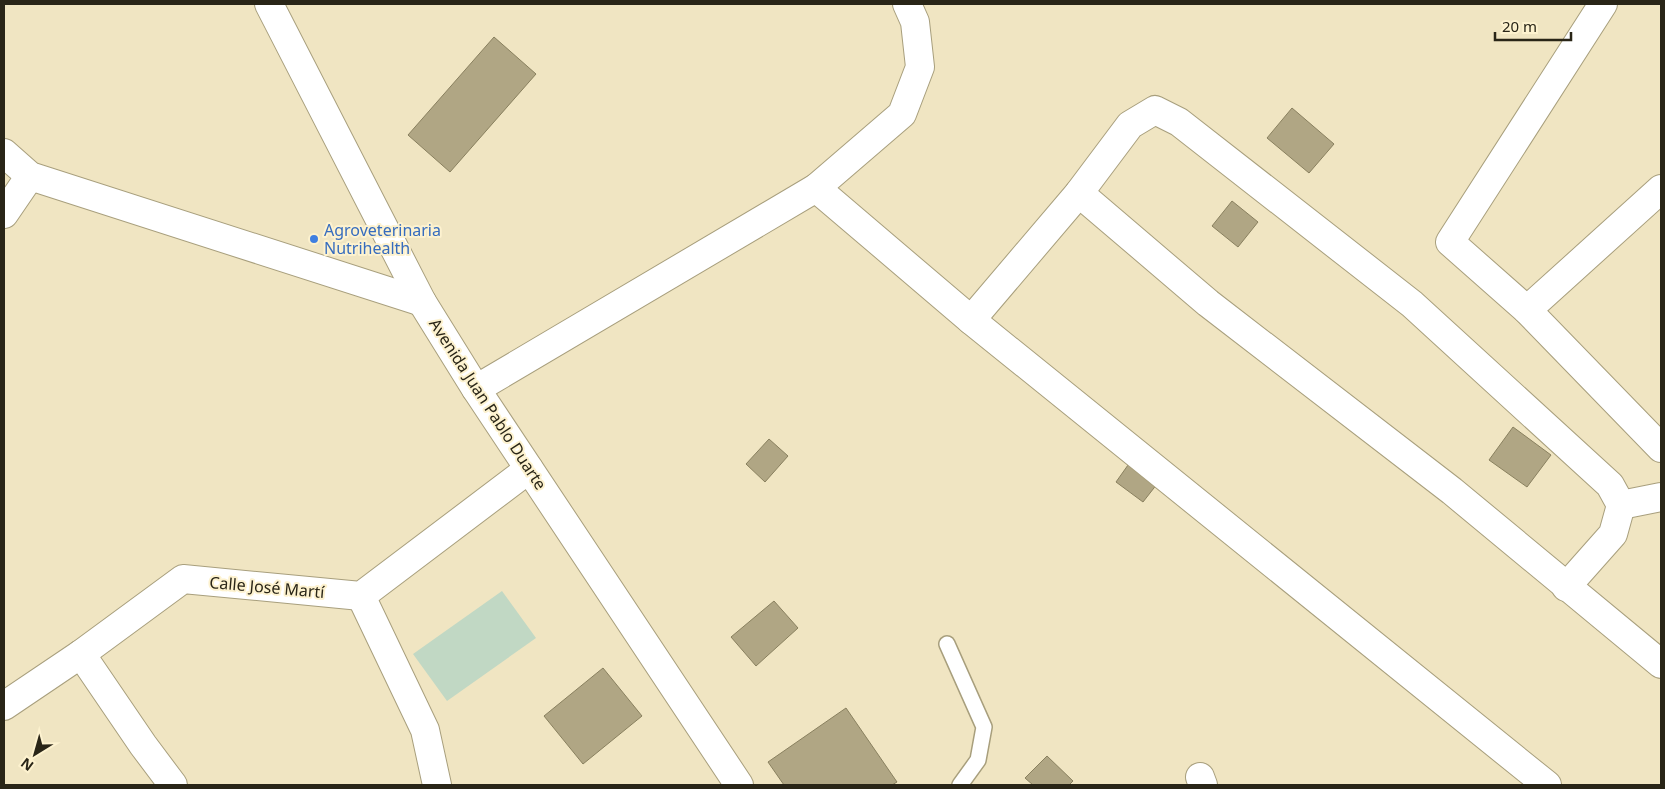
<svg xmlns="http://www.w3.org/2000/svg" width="1665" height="789" font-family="'Noto Sans',sans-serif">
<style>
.green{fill:#c1d8c4}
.building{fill:#b0a684;stroke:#89805f}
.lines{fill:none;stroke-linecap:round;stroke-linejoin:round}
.lane-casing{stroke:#a89f7d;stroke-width:18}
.street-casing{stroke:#a89f7d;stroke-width:30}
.primary-casing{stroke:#a89f7d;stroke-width:30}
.lane{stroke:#fff;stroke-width:15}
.street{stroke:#fff;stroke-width:28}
.primary{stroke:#fff;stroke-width:28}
.shop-dot{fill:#3f7fe0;stroke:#fdf2cf;stroke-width:2}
.labels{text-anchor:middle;stroke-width:4;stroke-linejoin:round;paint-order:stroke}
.shop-label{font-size:16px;fill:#366cbe;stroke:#fdf2cf;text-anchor:start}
.street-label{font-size:16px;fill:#292517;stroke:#fdf2cf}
</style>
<rect width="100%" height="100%" fill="#f0e5c2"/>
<!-- green -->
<path class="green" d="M502 591 536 638 447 701 413 654Z"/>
<!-- building -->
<g class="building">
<path d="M494 37 536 74 450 172 408 135Z"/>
<path d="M1292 108 1334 144 1309 173 1267 138Z"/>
<path d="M1232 201 1258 222 1238 247 1212 226Z"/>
<path d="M1513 427 1551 455 1527 487 1489 460Z"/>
<path d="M769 439 788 456 765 482 746 464Z"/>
<path d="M1133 458 1161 479 1143 502 1116 482Z"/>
<path d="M774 601 798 628 756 666 731 637Z"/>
<path d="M603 668 642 716 583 764 544 716Z"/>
<path d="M846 708 897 782 892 785H784L768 762Z"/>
<path d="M1047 756 1073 781 1069 785H1033L1025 778Z"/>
</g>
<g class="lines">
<defs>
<path id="lane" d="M947 644 984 727 978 760 960 785"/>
<g id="street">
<path d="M1603 4 1450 242 1527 310 1661 448"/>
<path d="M4 153 30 176 422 302"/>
<path d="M816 188 971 320 1547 785"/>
<path d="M1079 193 1208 303 1452 491 1661 664"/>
<path d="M4 214 30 176"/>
<path d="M1527 310 1661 189"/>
<path d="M971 320 1079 193 1130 125 1155 110 1179 122 1412 304 1610 485 1621 505 1613 534 1566 587"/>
<path d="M476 389 816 188 902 114 920 67 915 22 907 4"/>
<path d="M1621 505 1661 497"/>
<path d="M361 596 425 730 437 785"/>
<path d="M81 654 143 745 173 785"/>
<path d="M4 706 81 654 183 579 361 596 529 469"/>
<path d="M1200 777 1203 785"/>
</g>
<path id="primary" d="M269 4 422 302 476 389 739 785"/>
</defs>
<!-- lane casing -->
<use href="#lane" class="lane-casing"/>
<!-- street casing -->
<use href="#street" class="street-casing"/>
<!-- primary casing -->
<use href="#primary" class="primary-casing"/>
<!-- lane -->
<use href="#lane" class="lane"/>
<!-- street -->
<use href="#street" class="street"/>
<!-- primary -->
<use href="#primary" class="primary"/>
</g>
<!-- markers -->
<circle class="shop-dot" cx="314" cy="239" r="5"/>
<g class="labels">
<!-- shop labels -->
<g class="shop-label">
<text x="324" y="236">Agroveterinaria<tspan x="324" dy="18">Nutrihealth</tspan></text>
</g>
<!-- street labels -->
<g class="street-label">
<text transform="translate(488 404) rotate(57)" y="6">Avenida Juan Pablo Duarte</text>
<text transform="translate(267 587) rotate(5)" y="6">Calle José Martí</text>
</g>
</g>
<!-- border -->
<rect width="1665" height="789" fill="none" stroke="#292517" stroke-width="10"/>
<!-- north arrow -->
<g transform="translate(35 754) rotate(217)" stroke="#fdf2cf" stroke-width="4" paint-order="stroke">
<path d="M0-4L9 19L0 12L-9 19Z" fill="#292517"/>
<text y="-8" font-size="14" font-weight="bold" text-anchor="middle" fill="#292517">N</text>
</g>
<!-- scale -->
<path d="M1495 32v8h76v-8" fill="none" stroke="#292517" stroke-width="2.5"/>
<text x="1502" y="32" font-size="15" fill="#292517" stroke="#fdf2cf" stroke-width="4" paint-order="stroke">20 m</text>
</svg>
